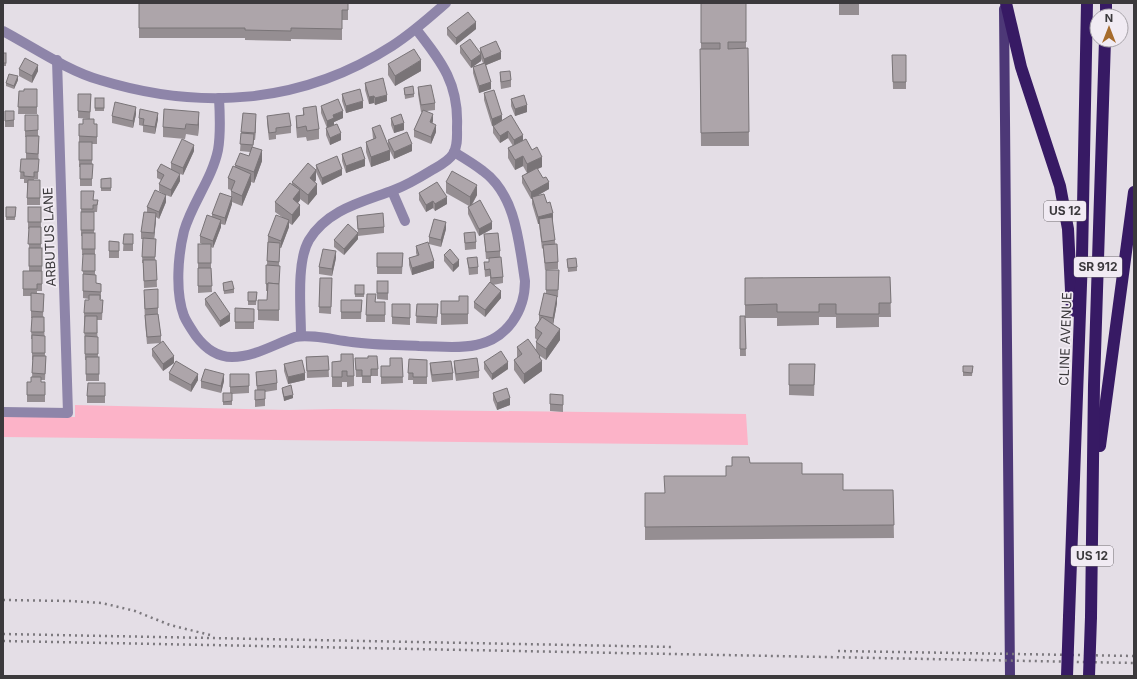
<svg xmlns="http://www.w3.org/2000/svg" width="1137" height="679" font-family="Inter,sans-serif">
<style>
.grass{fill:#fcb3c8}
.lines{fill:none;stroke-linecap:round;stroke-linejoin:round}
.minor{stroke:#8e85a9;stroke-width:10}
.major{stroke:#4d3877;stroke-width:10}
.highway{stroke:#371a64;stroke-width:12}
.rail{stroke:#7c797e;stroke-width:2.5;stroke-dasharray:2 4;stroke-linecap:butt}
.highway-bridge{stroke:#371a64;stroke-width:12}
.wall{fill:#958e92}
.shaded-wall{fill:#797477}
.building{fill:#ada5aa;stroke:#797477}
.labels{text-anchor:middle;stroke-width:3.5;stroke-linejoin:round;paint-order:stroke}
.shield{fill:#f1ebf3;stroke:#726e73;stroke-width:1}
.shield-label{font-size:12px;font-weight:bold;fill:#3b393c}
.street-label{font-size:13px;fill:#3b393c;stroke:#f1ebf3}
</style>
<rect width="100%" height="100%" fill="#e4dee6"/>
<!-- grass -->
<path class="grass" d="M75 405 289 410 335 409 746 414 748 445 3 437V416L75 417Z"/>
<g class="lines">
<!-- minor -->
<g class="minor">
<path d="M3 31C33 47 68 71 100 80 201 111 302 104 392 46 411 34 429 18 446 3"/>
<path d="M219 98C220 115 221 133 218 150 212 179 192 203 184 231 178 255 175 292 184 316 187 323 192 330 196 336 205 348 217 357 232 357 254 357 275 344 295 337 314 334 333 340 352 342 374 345 397 345 419 346 438 346 458 349 476 345 507 339 525 311 525 281 519 243 516 195 483 171 474 164 464 158 454 152"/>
<path d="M392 191 405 221"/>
<path d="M301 336C301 310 296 262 309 240 328 209 363 202 394 190 407 185 419 178 432 170 439 166 449 161 453 154 458 146 457 136 457 127 459 83 441 61 416 29"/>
<path d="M3 412 68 413 57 60"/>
</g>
<!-- major -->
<path class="major" d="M1004 9 1010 676"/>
<!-- highway -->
<g class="highway">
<path d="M1006 3 1021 67 1060 186 1068 229 1072 311"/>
<path d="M1106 16V3"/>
<path d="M1100 446 1134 192"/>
<path d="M1069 617 1082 257 1087 3"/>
<path d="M1091 617 1094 385 1105 40"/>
</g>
<!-- rail -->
<g class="rail">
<path d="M3 600 69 601 102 603 135 611 170 625 210 635"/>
<path d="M3 634 674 647"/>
<path d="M3 641 1134 663"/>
<path d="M838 651 1134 656"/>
</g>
<!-- highway-bridge -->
<g class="highway-bridge">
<path d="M1067 676 1069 617"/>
<path d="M1089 676 1091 617"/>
</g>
</g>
<!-- wall -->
<g class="wall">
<path d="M139 3H348V20H342V40L291 39V41L245 40V38H139Z"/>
<path d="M701 3H746V48H748L749 146H701L700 62 701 49Z"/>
<rect x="839" y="3" width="20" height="12"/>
<path d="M447 28 476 29 456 45 447 35Z"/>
<path d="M460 46 480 52V48L501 59 486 65 491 89 479 93 473 73V67L483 63 481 59V61L471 68 460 53Z"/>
<rect x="3" y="53" width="3" height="13"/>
<path d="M892 55H906V89H893Z"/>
<path d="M388 64 421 71 395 86 388 75Z"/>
<path d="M19 69 38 71 32 83 19 76Z"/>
<path d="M500 72 511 80V87L501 89 500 79Z"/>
<path d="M18 80 14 89 6 86V83Z"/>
<path d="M365 83 387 101 375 105 374 103 369 104 365 90Z"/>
<path d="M418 87 435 103V110L427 111 433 121 432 124 436 132 431 144 414 137V130L422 112H421L418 94Z"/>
<path d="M404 88 414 94V97L405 99Z"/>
<path d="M37 89V114H18L19 91H24Z"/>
<path d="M484 93 502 121 532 150 542 167 537 169 549 189 537 196 547 203 553 220H552L558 262V269L545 270 543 248 542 249 539 224H538L532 204V198L531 199 522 183V176L527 173 523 166 515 170 508 158V148L513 146 508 138 500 143 493 133V126L497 124 492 126 484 100Z"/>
<path d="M78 94H91L90 119 94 124H97V144H92V186H80V167H79V124H83L90 119 78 118Z"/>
<path d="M342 94 363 108 346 113 342 101Z"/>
<rect x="95" y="98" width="9" height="13"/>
<path d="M511 99 527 112 515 116 511 106Z"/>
<path d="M321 106 343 118 334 122 327 128 321 113Z"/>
<path d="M303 108 319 129V139L307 141 306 137 297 138 296 127V116L303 115Z"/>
<rect x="5" y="111" width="9" height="16"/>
<path d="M243 113 256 121 255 140H254L253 147 262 161 254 183 251 182V184L242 206 232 202V204L225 225 221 224V227L213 248 211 247V268L212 292 198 293V244H202L200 243V236L212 217V214L231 197V190L228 189V178L235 167V165L249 156 250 152 240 151Z"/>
<path d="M136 114 133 128 112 123V116Z"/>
<path d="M25 115H38V136H39L38 179H34V180H40V205H27V183H24V179H20L21 159H26V137H25Z"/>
<path d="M267 116 291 126V133L276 135V139L269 140 267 123Z"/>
<path d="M139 118 158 119 155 134 143 132V126L139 125Z"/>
<path d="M391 118 404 130 394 133 391 125Z"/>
<path d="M199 123 198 136 186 134 185 139 163 137V127Z"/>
<path d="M326 128 341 140 330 145 326 135Z"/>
<path d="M372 128 388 147V140L412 151 394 159 389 149 390 160 371 167 366 152V142L373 139Z"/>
<path d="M194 151 183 175 176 172 180 181 171 197 166 195V202L159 219 156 217 154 239H156L155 260H156L157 287 144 288 143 263H142L143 239H141V232L147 212V207L164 194 159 191V184L161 180 157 178V171L171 169V163Z"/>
<path d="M342 154 365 166 346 173 342 161Z"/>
<path d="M316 165 342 175 322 185 316 172V180L315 182 317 194 308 205 300 199V200L298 203 300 215 292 225 289 223V227L281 248H280L279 266V321L258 320V300H267V291H266V284L267 265 268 236 282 217 275 212V202L292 184V182L316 170Z"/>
<path d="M111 178V191H101V179Z"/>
<path d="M446 182 477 195 472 205 492 229 479 236 468 214V207L469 206 446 193Z"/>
<path d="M81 191 94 200H98L97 212H93H94V233H95V275L96 283 101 284V299H100V300H103L102 320H97L98 357H99V381H86V360H85L84 313 89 299 83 298V255H82V236H81Z"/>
<path d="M419 193 447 204 435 211 433 208 426 212 419 200Z"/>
<path d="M6 207H16L15 220H6Z"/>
<path d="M28 207H41V248H42V291H37V294H44L43 317H44L45 356H46L45 380H41V382H45V402H27V382H31L32 377 33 360H32V339H31L32 318H31V296H23V289L29 271V229H28Z"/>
<path d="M357 216 384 227V233L358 236Z"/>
<path d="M446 229 441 247 429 244V237Z"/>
<path d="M464 233 476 242V249L465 250Z"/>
<path d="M124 234H133V251H123Z"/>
<path d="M484 234 500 251V257L503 277V283L493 285 501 298 485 317 474 308V302L490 282V276L485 277 484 262H489V259H486Z"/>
<path d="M358 239 344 255 334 247V240Z"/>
<path d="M109 241 119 242V258H109Z"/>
<path d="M416 246 434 268 412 275 409 265V258L417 256 416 253Z"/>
<path d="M377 253H403L402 274H377Z"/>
<path d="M444 255 459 266 453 272 444 261Z"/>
<path d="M336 258 332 276 319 274V267Z"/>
<path d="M467 258 478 267V274L469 275Z"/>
<path d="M567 259 577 267V271L568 272Z"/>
<path d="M546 270H559L558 297H557V303L553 325 560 340 546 360 540 356 542 371 524 384 514 370V360L517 358V347L536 350V342L537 340 535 338V328L539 321V315L546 293Z"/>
<path d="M890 277 891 317H879V327L836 328V317H819V325L777 326V318H745L746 356H740V316H745V278Z"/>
<path d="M320 278H332L331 314 319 313Z"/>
<path d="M377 281H388V300L377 299Z"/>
<path d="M223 283 234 289V293L224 294Z"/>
<rect x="355" y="285" width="9" height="12"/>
<path d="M158 289V314L161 336V343L147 344 145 322 144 297Z"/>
<path d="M248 292H257L256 305H248Z"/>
<path d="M367 294 376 302H385V322H366Z"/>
<path d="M468 296V324L441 325V301H459Z"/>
<path d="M205 299 230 321 220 327 205 305Z"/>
<path d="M341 300H362L361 319H341Z"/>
<path d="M392 304H410V325L392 324Z"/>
<path d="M417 304H438L437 324 416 323Z"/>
<path d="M235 308 254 309V329H235Z"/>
<path d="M152 349 174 363 163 371 152 356Z"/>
<path d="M328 356 329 377 307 378 306 357Z"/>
<path d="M355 358 378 369V376H371V383H362V377H356Z"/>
<path d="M402 358 403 383 381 384V366H390Z"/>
<path d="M409 359 427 360V384H413V380H408Z"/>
<path d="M341 361 354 376V386L347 387V382H342V387H332V362Z"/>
<path d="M454 361 479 371V378L456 381 454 368Z"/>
<path d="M484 362 508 369 492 380 484 369Z"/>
<path d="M430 363 453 373V380L432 382 430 370Z"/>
<path d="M284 364 305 380 288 384 284 371Z"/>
<path d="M789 364H815L814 396 789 395Z"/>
<path d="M963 366H973L972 376H963Z"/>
<path d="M256 372 277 383V390L265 392V406L255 407V390H257L256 379Z"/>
<path d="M169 373 198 380 191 392 169 380Z"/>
<path d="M230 374H249V393L232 394V405H223V393H230Z"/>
<path d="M201 381H224L221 393 201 388Z"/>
<path d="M105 383V403H87V396Z"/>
<path d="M282 388 293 398 284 401 282 391Z"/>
<path d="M493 393 510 405 497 410 493 400Z"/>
<path d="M563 395V412L550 411V404Z"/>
<path d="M750 463 802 474 843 490H893L894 538 645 540V493H664L726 476 732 466Z"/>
</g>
<!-- shaded-wall -->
<g class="shaded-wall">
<path d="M476 22V29L456 45V38Z"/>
<path d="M501 52V59L484 66V59Z"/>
<path d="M481 54V61L471 68V61Z"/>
<path d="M421 60V71L395 86V76Z"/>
<path d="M38 65V71L32 83V76Z"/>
<path d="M18 76V80L14 89V86Z"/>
<path d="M491 82V89L479 93V86Z"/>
<path d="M387 95V101L375 105V98Z"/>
<path d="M374 96V103L369 104V97Z"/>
<path d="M363 101V108L346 113V106Z"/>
<path d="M527 105V112L515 116V109Z"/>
<path d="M136 107V114L133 128V121Z"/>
<path d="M343 111V118L334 122V125L327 128V121L333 115Z"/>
<path d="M199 112V123L198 136V125Z"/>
<path d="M158 113V119L155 134V127Z"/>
<path d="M256 114V121L255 140V133Z"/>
<path d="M433 114V121L430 129V122Z"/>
<path d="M502 115V122L492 126V119Z"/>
<path d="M404 123V130L394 133V126Z"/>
<path d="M436 125V132L431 144V137Z"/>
<path d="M508 131V138L500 143V136Z"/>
<path d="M341 133V140L330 145V138Z"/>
<path d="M523 135V142L514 147V140Z"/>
<path d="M412 144V151L394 159V152Z"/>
<path d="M194 145V151L183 175V168Z"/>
<path d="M262 150V161L254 183V172Z"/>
<path d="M390 150V160L371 167V157Z"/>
<path d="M523 156V166L515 170V160Z"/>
<path d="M542 157V167L527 174V164Z"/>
<path d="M365 159V166L346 173V166Z"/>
<path d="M342 169V175L322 185V178Z"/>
<path d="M316 170V180L310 188V178Z"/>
<path d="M180 174V181L171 197V190Z"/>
<path d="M251 174V184L242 206V196Z"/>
<path d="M549 182V189L531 199V192Z"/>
<path d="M317 184V194L308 205V195Z"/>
<path d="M477 185V195L470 207V197Z"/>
<path d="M300 190V200L293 209V199Z"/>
<path d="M166 195V202L159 219V212Z"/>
<path d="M232 197V204L225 225V218Z"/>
<path d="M447 197V204L435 211V204Z"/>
<path d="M433 201V208L426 212V205Z"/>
<path d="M300 205V215L292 225V215Z"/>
<path d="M156 213V220L154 240V233Z"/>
<path d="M553 213V220L539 224V219V224H538V217Z"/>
<path d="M221 220V227L213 248V241Z"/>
<path d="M289 220V227L281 248V241Z"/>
<path d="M446 222V229L441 247V240Z"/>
<path d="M492 222V229L479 236V229Z"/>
<path d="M358 233V239L344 255V249Z"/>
<path d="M336 251V258L332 276V269Z"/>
<path d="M459 260V266L453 272V265Z"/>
<path d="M434 261V268L412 275V268Z"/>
<path d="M501 291V298L485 317V310Z"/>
<path d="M557 296V303L553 325V318Z"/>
<path d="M230 314V321L220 327V321Z"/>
<path d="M560 329V340L546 360V349Z"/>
<path d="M174 356V363L163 371V364Z"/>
<path d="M540 356V362L542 361V371L524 384V374L539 357Z"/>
<path d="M508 362V369L492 380V374Z"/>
<path d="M305 373V380L288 384V377Z"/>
<path d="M198 374V380L191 392V385Z"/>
<path d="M224 374V381L221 393V386Z"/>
<path d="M293 395V398L284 401V397Z"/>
<path d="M510 398V405L497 410V403Z"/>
</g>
<!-- building -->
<g class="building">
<path d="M139 3H348V10H342V29L291 28V31L245 30V28H139Z"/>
<path d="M701 3H746V42H728V49L748 48 749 132 701 133 700 49H720V43H701Z"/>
<path d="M468 12 476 22 456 38 447 28Z"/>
<path d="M470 39 481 54 471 61 460 46Z"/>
<path d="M496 41 501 52 484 59 480 48Z"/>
<path d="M414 49 421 60 395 76 388 64Z"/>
<rect x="3" y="53" width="3" height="10"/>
<path d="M892 55H906V82H893Z"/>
<path d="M25 58 38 65 32 76 19 69Z"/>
<path d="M485 63 491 82 479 86 473 67Z"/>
<path d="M510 71 511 80 501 82 500 72Z"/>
<path d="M9 74 18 76 14 86 6 83Z"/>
<path d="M383 78 387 95 375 98 374 96 369 97 365 83Z"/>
<path d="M431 85 435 103 421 105 418 87Z"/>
<path d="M413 86 414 94 405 95 404 88Z"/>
<path d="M24 89H37V107H18L19 91H24Z"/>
<path d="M360 89 363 101 346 106 342 94Z"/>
<path d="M494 90 502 115 492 119 484 93Z"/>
<path d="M78 94H91L90 112 78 111Z"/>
<path d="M524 95 527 105 515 109 511 99Z"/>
<rect x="95" y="98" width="9" height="10"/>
<path d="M338 99 343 111 333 115 334 118 327 121 321 106Z"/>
<path d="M115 102 136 107 133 121 112 116Z"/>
<path d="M316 106 319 129 307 131 306 126 297 128 296 116 304 115 303 108Z"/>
<path d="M140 109 158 113 155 127 143 125 144 119 139 118Z"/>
<path d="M164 109 199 112 198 125 186 124 185 129 163 127Z"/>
<path d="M423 110 433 114 430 122 436 125 431 137 414 130Z"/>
<path d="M5 111H14V120L5 121Z"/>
<path d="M243 113 256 114 255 133 241 132Z"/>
<path d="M289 113 291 126 276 128V132L269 133 267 116Z"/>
<path d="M401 114 404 123 394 126 391 118Z"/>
<path d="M25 115H38V130L25 131Z"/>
<path d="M511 115 523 135 514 140 508 131 500 136 493 126Z"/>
<path d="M83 119H94V124H97V137L79 136V124H83Z"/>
<path d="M337 124 341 133 330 138 326 128Z"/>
<path d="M380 125 390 150 371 157 366 142 376 138 372 128Z"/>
<path d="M407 132 412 144 394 152 388 140Z"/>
<path d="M241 133 254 134 253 145 240 144Z"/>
<path d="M26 136H39L38 154 26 153Z"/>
<path d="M182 139 194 145 183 168 171 163Z"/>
<path d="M526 139 532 150 537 147 542 157 527 164 523 156 515 160 508 148Z"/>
<rect x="79" y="142" width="13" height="18"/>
<path d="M252 147 262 150 254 172 235 165 240 153 249 156Z"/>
<path d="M361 147 365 159 346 166 342 154Z"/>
<path d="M337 156 342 169 322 178 316 165Z"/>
<path d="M21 159H39L38 172H34V177L24 176V172H20Z"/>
<path d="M308 163 316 170 310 178 317 184 308 195 292 182Z"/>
<path d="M80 164H93L92 179H80Z"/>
<path d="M161 164 180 174 171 190 159 184 164 175 157 171Z"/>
<path d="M233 166 251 174 242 196 231 191 235 181 228 178Z"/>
<path d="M537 168 543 178 546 177 549 182 531 192 522 176Z"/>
<path d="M452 171 477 185 470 197 446 182Z"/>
<path d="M111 178V188H101V179Z"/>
<path d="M28 180H40V198H27Z"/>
<path d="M437 182 447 197 435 204 433 201 426 205 419 193Z"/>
<path d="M290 183 300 190 293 199 300 205 292 215 275 202Z"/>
<path d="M155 190 166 195 159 212 147 207Z"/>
<path d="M81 191H94L93 200H98L97 205H93V209H81Z"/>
<path d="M220 193 232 197 225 218 212 214Z"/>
<path d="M544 194 547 203 550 202 553 213 538 217 532 197Z"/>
<path d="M480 200 492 222 479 229 468 207Z"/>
<path d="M6 207H16L15 217H6Z"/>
<rect x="28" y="207" width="13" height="15"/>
<rect x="81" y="212" width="13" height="18"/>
<path d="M144 212 156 213 154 233 141 232Z"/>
<path d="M383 213 384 227 358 229 357 216Z"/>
<path d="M207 215 221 220 213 241 200 236Z"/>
<path d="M276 215 289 220 281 241 268 236Z"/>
<path d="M552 217 555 240 542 242 539 219Z"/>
<path d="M434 219 446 222 441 240 429 237Z"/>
<path d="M348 224 358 233 344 249 334 240Z"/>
<path d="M29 227H41V244H28Z"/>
<path d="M475 232 476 242 465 243 464 233Z"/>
<rect x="82" y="233" width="13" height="16"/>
<path d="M498 233 500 251 486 252 484 234Z"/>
<path d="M124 234H133V244H123Z"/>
<path d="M143 238 156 239 155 257H142Z"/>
<path d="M109 241 119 242V251H109Z"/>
<path d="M268 242 280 243 279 262 267 261Z"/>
<path d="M428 242 434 261 412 268 409 258 419 255 416 246Z"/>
<rect x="198" y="244" width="13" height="19"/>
<path d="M557 244 558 262 545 263 543 245Z"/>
<rect x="29" y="248" width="13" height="18"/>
<path d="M323 249 336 251 332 269 319 267Z"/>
<path d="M450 249 459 260 453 265 444 255Z"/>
<path d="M377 253H403L402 267H377Z"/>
<path d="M83 254H95V271H82Z"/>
<path d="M477 257 478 267 469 268 467 258Z"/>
<path d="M501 257 503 277 491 278 490 269 485 270 484 262H489V258Z"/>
<path d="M576 258 577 267 568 268 567 259Z"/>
<path d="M143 260H156L157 280 144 281Z"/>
<path d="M266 265 280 266 279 284 268 283V284H266Z"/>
<path d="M198 268H211L212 286H198Z"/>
<path d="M546 270H559L558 290H546Z"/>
<path d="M23 271H42V284H37V289H23Z"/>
<path d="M83 274 96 275V283L101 284V292L83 291Z"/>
<path d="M890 277 891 303H879V314H836V304H819V312H777V304L745 305V278Z"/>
<path d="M320 278H332L331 307H319Z"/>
<path d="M232 281 234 289 224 291 223 283Z"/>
<rect x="377" y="281" width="11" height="12"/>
<path d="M490 282 501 291 485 310 474 302Z"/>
<path d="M268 283 279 284V310H258V300H267Z"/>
<rect x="355" y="285" width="9" height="9"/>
<path d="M158 289V308L145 309 144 290Z"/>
<path d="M215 292 230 314 220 321 205 299Z"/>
<path d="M248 292H257L256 301H248Z"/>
<path d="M31 293 44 294 43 312 31 311Z"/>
<path d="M544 293 557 296 553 318 539 315Z"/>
<path d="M367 294H376L375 302H385V315H366Z"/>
<path d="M89 295H100V300H103L102 313H84L85 300H89Z"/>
<path d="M459 296H468V314H441V301H459Z"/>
<path d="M341 300H362L361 312H341Z"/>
<path d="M392 304H410V318L392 317Z"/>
<path d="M417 304H438L437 317 416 316Z"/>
<path d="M235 308 254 309V322H235Z"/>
<path d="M158 314 161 336 147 337 145 315Z"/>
<path d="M85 316H97V333H84Z"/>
<path d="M740 316H745L746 349H740Z"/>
<path d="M32 317H44V332H31Z"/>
<path d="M542 317 560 329 546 349 536 342 542 333 535 328Z"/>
<path d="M32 335 45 336V353H32Z"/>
<path d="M85 336 98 337V354H85Z"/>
<path d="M528 339 540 356 539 357 542 361 524 374 514 360 522 354 517 347Z"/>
<path d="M163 341 174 356 163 364 152 349Z"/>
<path d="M501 351 508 362 492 374 484 362Z"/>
<path d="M341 354H353L354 376H347V371H342V377H332V362L341 361Z"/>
<path d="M33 356H46L45 374 32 373Z"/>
<path d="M328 356 329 370 307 371 306 357Z"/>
<path d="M368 356H377L378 369H371V376H362V370H356L355 358H368Z"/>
<rect x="86" y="357" width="13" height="17"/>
<path d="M390 358H402L403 377H381V366H390Z"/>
<path d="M477 358 479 371 456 374 454 361Z"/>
<path d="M409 359 427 360V377H413V373H408Z"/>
<path d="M302 360 305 373 288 377 284 364Z"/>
<path d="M176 361 198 374 191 385 169 373Z"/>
<path d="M451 361 453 373 432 375 430 363Z"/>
<path d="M789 364H815L814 385H789Z"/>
<path d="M963 366H973L972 373 963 372Z"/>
<path d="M205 369 224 374 221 386 201 381Z"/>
<path d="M276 370 277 383 257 386 256 372Z"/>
<path d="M230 374H249V386L230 387Z"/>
<path d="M31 377H41V382H45V395H27V382H31Z"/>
<path d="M88 383H105V396H87Z"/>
<path d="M291 385 293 395 284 397 282 388Z"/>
<path d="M507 388 510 398 497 403 493 393Z"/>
<path d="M255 390H265V399L255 400Z"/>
<path d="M223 393H232V401L223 402Z"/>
<path d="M550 394 563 395V405L550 404Z"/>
<path d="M732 457H749L750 463H802V474H843V490H893L894 525 645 527V493H665L664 476H726V466H732Z"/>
</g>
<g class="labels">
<!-- shield labels -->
<g class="shield">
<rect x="1044" y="201" width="42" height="20" rx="3"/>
<rect x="1074" y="257" width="48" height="20" rx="3"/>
<rect x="1071" y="546" width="42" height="20" rx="3"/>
</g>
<g class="shield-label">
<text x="1065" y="215">US 12</text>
<text x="1098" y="271">SR 912</text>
<text x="1092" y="560">US 12</text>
</g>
<!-- street labels -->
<g class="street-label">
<text transform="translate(49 237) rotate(-92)" y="5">ARBUTUS LANE</text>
<text transform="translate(1065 339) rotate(-88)" y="5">CLINE AVENUE</text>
</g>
</g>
<!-- border -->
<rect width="1137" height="679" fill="none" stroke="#3b393c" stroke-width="8"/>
<!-- north arrow -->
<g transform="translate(1109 28)"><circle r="19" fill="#f1ebf3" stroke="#a8a4aa"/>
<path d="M0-3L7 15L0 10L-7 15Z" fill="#a66b2c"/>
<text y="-6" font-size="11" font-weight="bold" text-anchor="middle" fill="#3b393c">N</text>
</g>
</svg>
